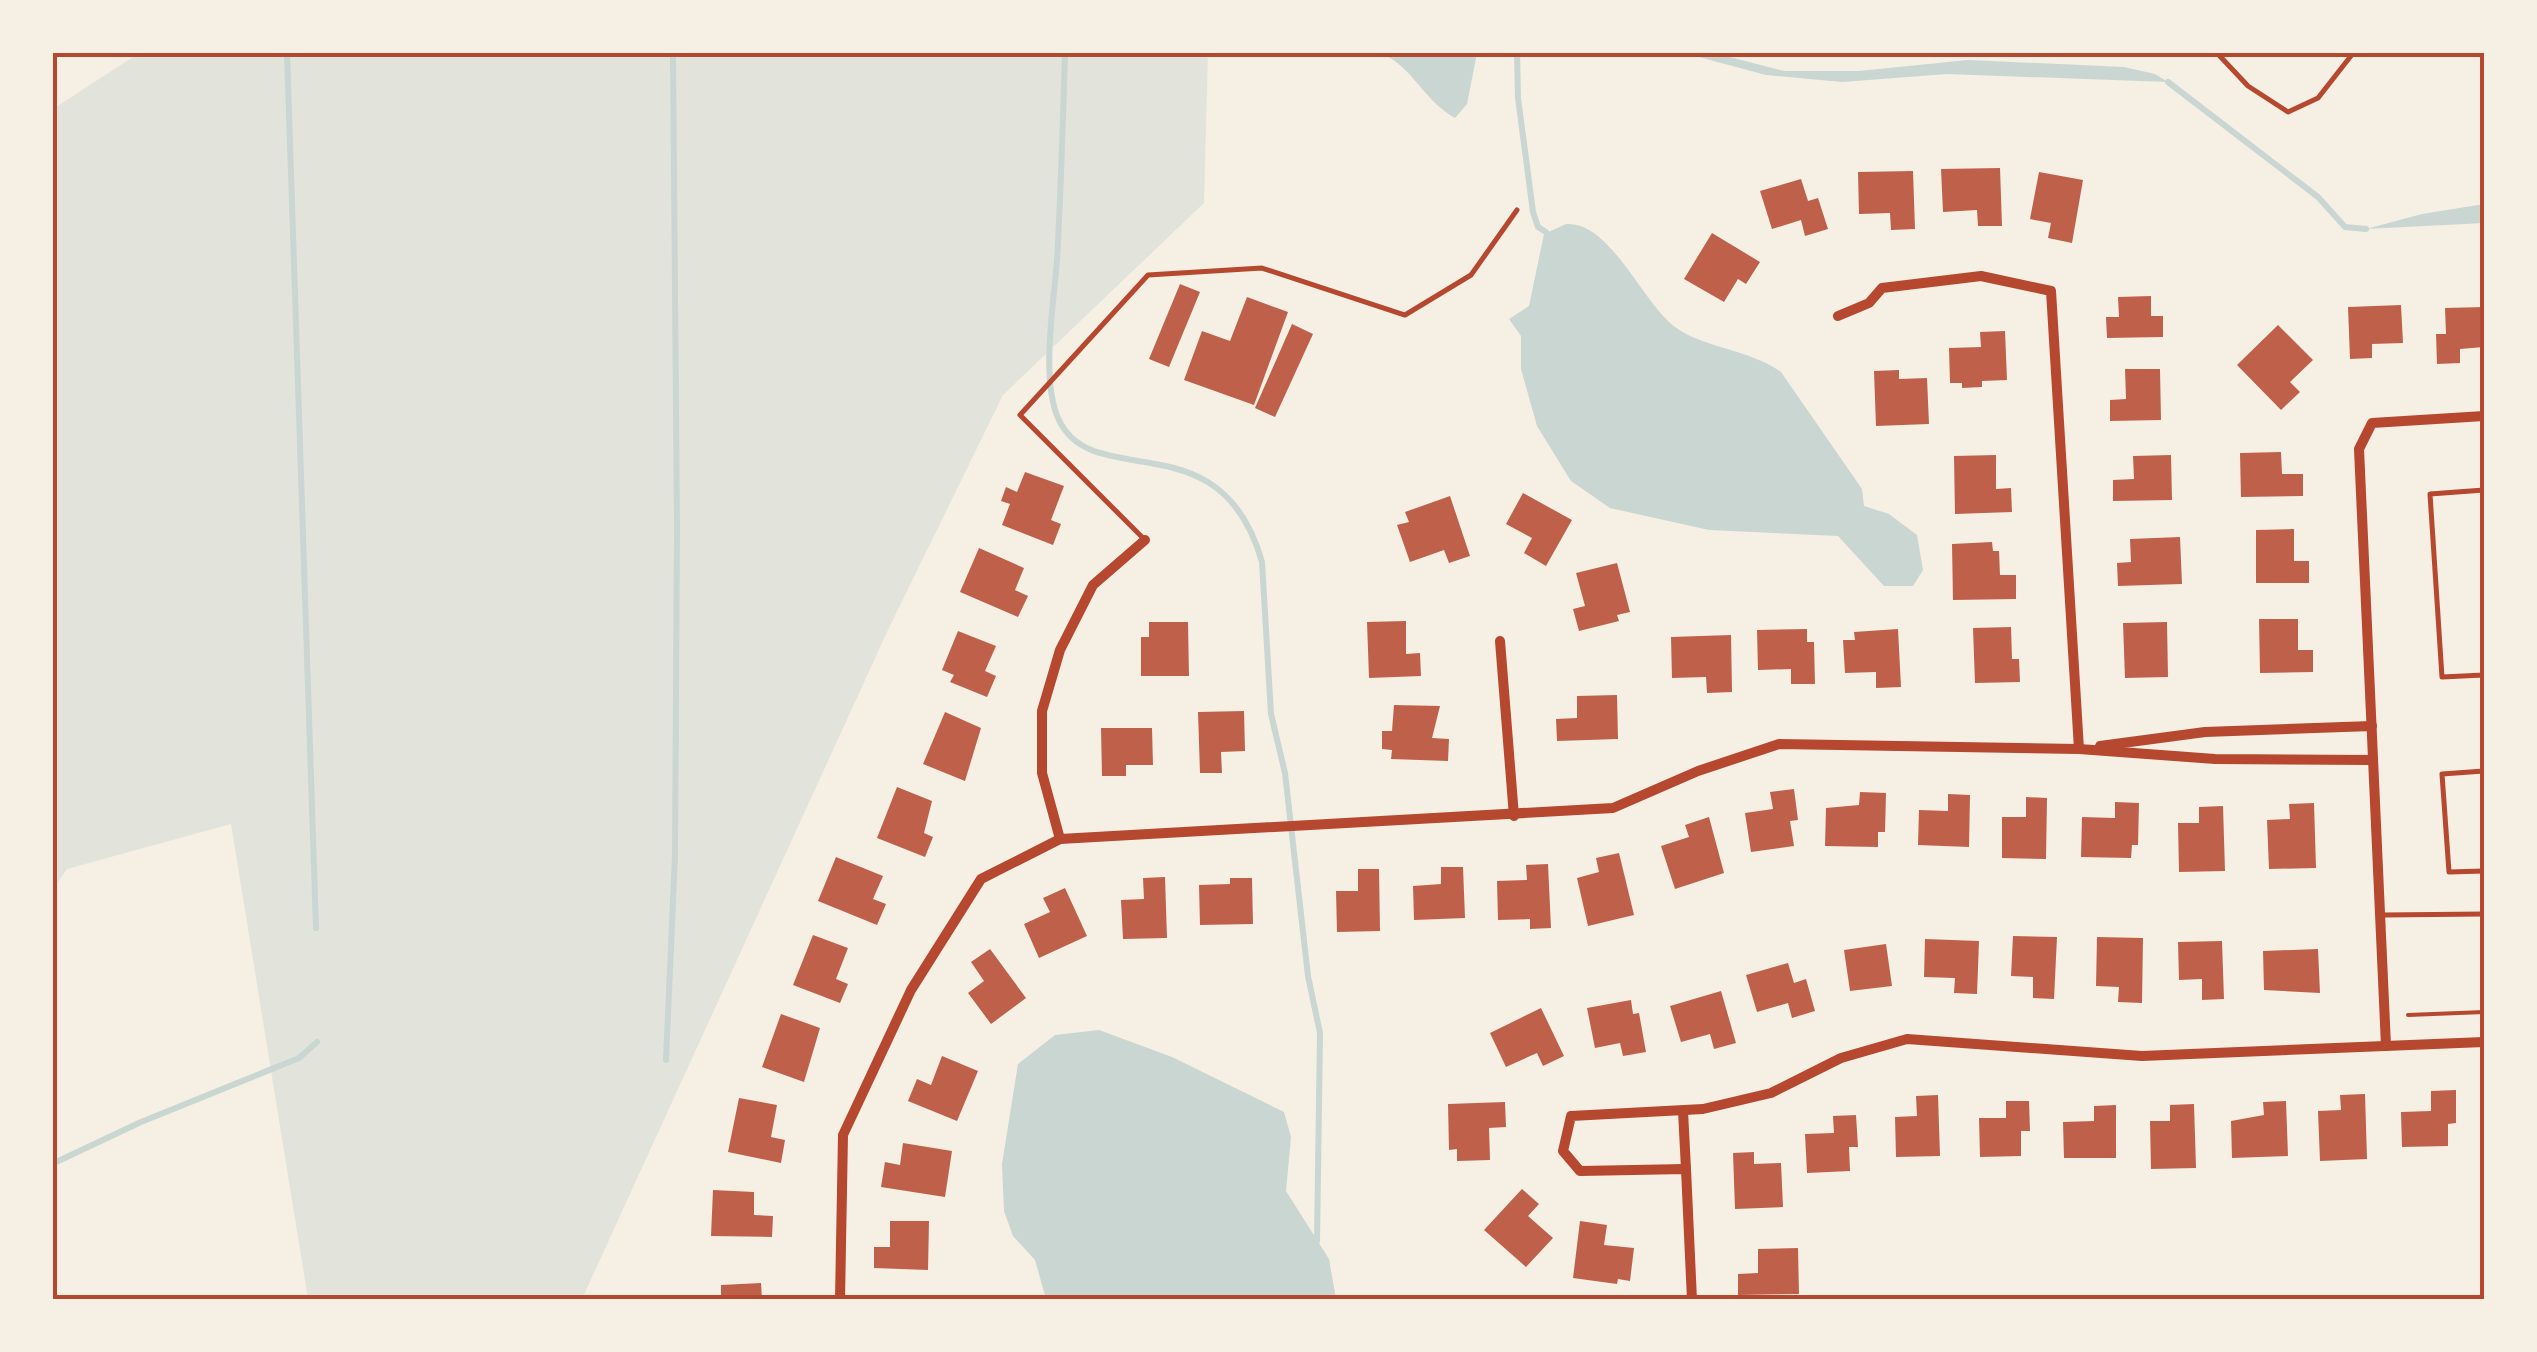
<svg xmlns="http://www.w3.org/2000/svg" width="2537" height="1352" font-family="Barlow,sans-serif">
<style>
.green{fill:#e2e4dc}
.water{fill:#c9d6d2}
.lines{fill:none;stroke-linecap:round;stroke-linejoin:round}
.stream{stroke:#c9d6d2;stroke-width:6}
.building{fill:#bf614a}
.path{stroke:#b5482f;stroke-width:4}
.service{stroke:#b5482f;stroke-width:5}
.minor{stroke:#b5482f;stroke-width:10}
.neatline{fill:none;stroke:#b5482f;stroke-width:4}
</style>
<rect width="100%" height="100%" fill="#f6efe4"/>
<!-- green -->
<path class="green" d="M139 53H1208L1204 203 1003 395 887 632 582 1299H308L231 824 67 869 53 889V109Z"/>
<!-- water -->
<g class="water">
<path d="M1376 53H1477L1467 104 1455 118C1421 99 1409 59 1376 53Z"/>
<path d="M1684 53H1714L1784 71H1859L1968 60 2124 67 2155 74 2168 82 1947 74 1842 82 1766 75Z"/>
<path d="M2484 204V223L2366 229 2422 214Z"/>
<path d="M1566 224C1610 221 1641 301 1675 327 1703 348 1749 349 1781 372L1862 489 1864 506 1889 514 1917 535 1923 570 1913 586H1884L1838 536 1709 530 1610 508 1571 481 1537 426 1521 369V336L1509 319 1529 306 1544 234Z"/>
<path d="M1099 1030 1172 1057 1284 1112 1291 1137 1286 1191 1329 1259 1336 1299H1046L1035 1260 1013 1236 1004 1211 1002 1164 1018 1064 1055 1035Z"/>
</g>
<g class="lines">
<!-- stream -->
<g class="stream">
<path d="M287 52 316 928"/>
<path d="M1065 52C1063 121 1061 191 1057 260 1054 302 1040 381 1059 420 1094 494 1221 417 1262 562L1271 714 1285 773 1308 976 1320 1033 1317 1241"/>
<path d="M1517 52 1518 98 1533 212 1538 227 1546 232"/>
<path d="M2168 82 2318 197 2345 227 2366 229"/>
<path d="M666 1060 675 856 677 528 673 52"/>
<path d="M52 1164 141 1122 299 1058 317 1042"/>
</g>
</g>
<!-- building -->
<g class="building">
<path d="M2000 168 2002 226H1978L1977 210 1943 212 1941 169Z"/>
<path d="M1913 171 1915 229 1891 230 1890 213 1859 214 1858 172Z"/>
<path d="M2039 172 2083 180 2072 243 2048 238 2051 223 2030 219Z"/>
<path d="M1801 179 1808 201 1818 198 1828 229 1805 236 1801 220 1772 229 1760 191Z"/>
<path d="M1712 233 1760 262 1746 284 1738 279 1724 302 1684 279Z"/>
<path d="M1180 284 1200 292 1169 367 1149 359Z"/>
<path d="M2151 296V316H2163V337L2107 338 2106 317H2119L2118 297Z"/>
<path d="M1247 297 1288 312 1254 405 1184 380 1202 331 1230 341Z"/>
<path d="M2401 305 2403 343 2372 344V358L2350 359 2348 307Z"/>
<path d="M2484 307V347L2460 349V363L2437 364 2436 334H2446L2445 308Z"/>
<path d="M1292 324 1313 334 1275 417 1255 408Z"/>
<path d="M2278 325 2313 360 2290 382 2300 392 2281 410 2237 365Z"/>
<path d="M2005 331 2007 380 1982 381V387L1962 388V383H1950L1949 348 1981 347 1980 332Z"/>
<path d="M2125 369H2160L2161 420 2110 421V400L2126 399Z"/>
<path d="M1899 370V379L1927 378 1929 424 1876 426 1874 371Z"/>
<path d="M2281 452 2282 474H2303V496L2241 497 2240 453Z"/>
<path d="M1996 455V489L2011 488 2012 512 1955 514 1954 456Z"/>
<path d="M2171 455 2172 500 2113 501V480L2134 479 2133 456Z"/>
<path d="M1025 472 1064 486 1051 520 1061 524 1053 545 1002 525 1010 504 1001 501 1006 487 1017 492Z"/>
<path d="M1523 493 1572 520 1546 566 1524 553 1532 538 1506 524Z"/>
<path d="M1450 496 1470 556 1449 563 1444 550 1410 562 1397 525 1409 522 1405 512Z"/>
<path d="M2294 529V561H2309V583H2256V530Z"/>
<path d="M2180 537 2182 584 2118 586 2117 563 2131 562 2130 539Z"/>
<path d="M1992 542 1993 551H1999L2000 575H2016V599L1953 600 1952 544Z"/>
<path d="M979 548 1024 568 1015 590 1028 596 1018 617 960 592Z"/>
<path d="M1617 563 1630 612 1617 615 1619 621 1579 631 1573 609 1585 606 1576 573Z"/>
<path d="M2259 619H2298V650H2313V672L2260 673Z"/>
<path d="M1406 621V654L1420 653 1421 676 1369 678 1367 622Z"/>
<path d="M1149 622H1188L1189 676H1141V637H1149Z"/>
<path d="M2167 622 2168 677 2125 678 2123 623Z"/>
<path d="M2011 627 2012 659H2019L2020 682 1975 683 1973 628Z"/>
<path d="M1807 629V642H1814L1815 684H1791V669L1758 670 1757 630Z"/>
<path d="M1898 629 1901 687 1876 688V672L1845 673 1843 640H1855L1854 632Z"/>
<path d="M958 631 996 646 985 671 996 676 987 697 950 682 954 675 942 670Z"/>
<path d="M1731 635 1732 692 1707 693 1706 677 1672 678 1671 637Z"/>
<path d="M1617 695 1618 739 1557 741 1556 719 1577 718V696Z"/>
<path d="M1394 705 1440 706 1432 738 1449 739 1448 761 1391 759 1392 750 1382 749V731H1392Z"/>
<path d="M1244 711 1245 751 1221 752 1222 773H1200L1198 712Z"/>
<path d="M945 712 981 728 965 781 923 764Z"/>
<path d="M1101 728H1152L1153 765H1126V776H1102Z"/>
<path d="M897 787 932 801 924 833 933 837 925 857 877 838Z"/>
<path d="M1794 789 1798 820 1790 821 1794 846 1751 852 1745 813 1773 809 1770 792Z"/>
<path d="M1860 792 1886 793 1885 832H1878V847L1825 846 1826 808 1859 805Z"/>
<path d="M1948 794 1970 795 1969 847 1918 845 1919 810 1948 811Z"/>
<path d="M2026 797 2047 798 2046 859 2002 858V817H2026Z"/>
<path d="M2115 802 2139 803 2138 845H2132L2131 858 2081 857 2082 817 2115 818Z"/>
<path d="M2314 803 2316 868 2269 869 2267 820 2290 819 2289 804Z"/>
<path d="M2223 806 2225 871 2179 872 2178 823H2199V807Z"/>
<path d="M1709 817 1724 873 1675 889 1661 846 1689 837 1685 825Z"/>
<path d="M1619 853 1634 915 1588 926 1577 878 1599 872 1596 858Z"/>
<path d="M836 857 883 876 873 899 886 904 877 925 818 901Z"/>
<path d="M1548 864 1551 928 1530 929V919L1498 920 1497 881 1527 880 1526 865Z"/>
<path d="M1441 867H1463L1465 918 1414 920 1413 886 1441 884Z"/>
<path d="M1358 869H1379L1380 931 1337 932 1336 891H1358Z"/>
<path d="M1165 877 1167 938 1123 939 1121 900 1144 899 1143 878Z"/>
<path d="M1230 878H1252L1253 924 1200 925 1199 885 1230 884Z"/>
<path d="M1065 888 1087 936 1039 958 1024 924 1050 912 1043 898Z"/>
<path d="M813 935 848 948 836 979 848 984 840 1003 793 985Z"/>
<path d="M2013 936 2057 937 2054 999 2033 998V977L2011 976Z"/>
<path d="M2097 937 2143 938 2142 1003 2118 1002 2119 987 2096 986Z"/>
<path d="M1925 939 1979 941 1977 994 1954 993 1955 978 1924 977Z"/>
<path d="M2222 941 2224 999 2202 1000V979L2179 980 2178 942Z"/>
<path d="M1886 944 1892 986 1850 991 1844 950Z"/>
<path d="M990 949 1026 998 991 1024 968 993 984 981 971 962Z"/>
<path d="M2318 949 2320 993 2264 990 2263 951Z"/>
<path d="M1788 963 1794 983 1806 979 1815 1011 1792 1018 1788 1003 1757 1012 1746 975Z"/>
<path d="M1721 991 1736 1043 1714 1049 1710 1034 1681 1042 1670 1006Z"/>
<path d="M1631 1000 1633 1014 1639 1013 1646 1052 1623 1056 1620 1043 1595 1048 1587 1008Z"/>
<path d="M1541 1008 1564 1056 1543 1066 1537 1053 1506 1067 1490 1033Z"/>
<path d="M781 1014 820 1028 804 1082 762 1067Z"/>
<path d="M942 1056 978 1071 957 1121 908 1101 917 1079 931 1085Z"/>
<path d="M2456 1090V1123L2448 1124V1146L2402 1147 2401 1112 2431 1111V1091Z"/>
<path d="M2365 1094 2367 1159 2320 1161 2318 1111 2341 1110 2340 1095Z"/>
<path d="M1938 1095 1940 1156 1896 1157 1895 1117 1917 1116 1916 1096Z"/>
<path d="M739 1098 777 1105 771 1137 785 1140 781 1163 728 1152Z"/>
<path d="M2006 1101H2029L2030 1131H2021V1156L1980 1157 1979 1118H2006Z"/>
<path d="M2286 1101 2288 1156 2232 1158 2231 1121 2264 1115 2263 1102Z"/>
<path d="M1505 1102 1506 1127 1489 1128 1490 1160 1457 1161V1149L1449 1150 1448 1104Z"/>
<path d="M2194 1104 2196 1168 2151 1169 2150 1121H2170V1105Z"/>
<path d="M2116 1105V1158H2064L2063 1122 2094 1121V1106Z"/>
<path d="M1856 1115 1858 1147H1849L1850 1171 1807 1173 1805 1134 1834 1133 1833 1116Z"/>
<path d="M903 1143 952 1151 945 1197 881 1187 885 1162 900 1165Z"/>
<path d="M1754 1152V1164L1781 1163 1783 1207 1735 1209 1733 1153Z"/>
<path d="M1522 1189 1539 1204 1528 1216 1553 1238 1526 1267 1484 1230Z"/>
<path d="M713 1190 754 1192V1215L773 1216 772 1237 711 1236Z"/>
<path d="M890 1221H929L928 1270 874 1268V1247H890Z"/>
<path d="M1580 1221 1607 1225 1604 1245 1634 1248 1630 1281 1618 1279 1617 1284 1573 1278Z"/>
<path d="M1798 1248 1799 1294 1738 1295V1274L1758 1273V1249Z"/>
<path d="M761 1283 762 1300H721V1285Z"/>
</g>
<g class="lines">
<!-- path -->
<path class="path" d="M2408 1015 2484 1012"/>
<!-- service -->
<g class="service">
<path d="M2216 52 2248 86 2288 112 2318 98 2354 52"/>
<path d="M2484 490 2430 494 2442 677 2484 675"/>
<path d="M1143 538 1020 415 1148 275 1262 268 1405 315 1471 275 1517 210"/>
<path d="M2484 771 2442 774 2449 872 2484 871"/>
<path d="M2383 915 2484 914"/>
</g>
<!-- minor -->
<g class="minor">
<path d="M1838 316 1869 303 1882 288 1981 276 2051 291 2079 749"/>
<path d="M1500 641 1514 816"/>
<path d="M2100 746 2205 732 2372 726"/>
<path d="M1060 839 1042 773V711L1060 650 1093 585 1145 540"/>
<path d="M2386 1046 2359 449 2372 423 2484 416"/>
<path d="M1683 1111 1686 1169"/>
<path d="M840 1300 843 1135 911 990 981 879 1060 839 1613 808 1698 771 1779 744 2079 749 2215 759 2373 760"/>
<path d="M1692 1300 1686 1169 1580 1171 1563 1151 1571 1116 1703 1109 1771 1093 1841 1058 1907 1039 2142 1056 2484 1042"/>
</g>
</g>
<!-- border -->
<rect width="2537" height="1352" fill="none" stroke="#f6efe4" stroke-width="110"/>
<rect x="55" y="55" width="2427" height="1242" class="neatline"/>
</svg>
